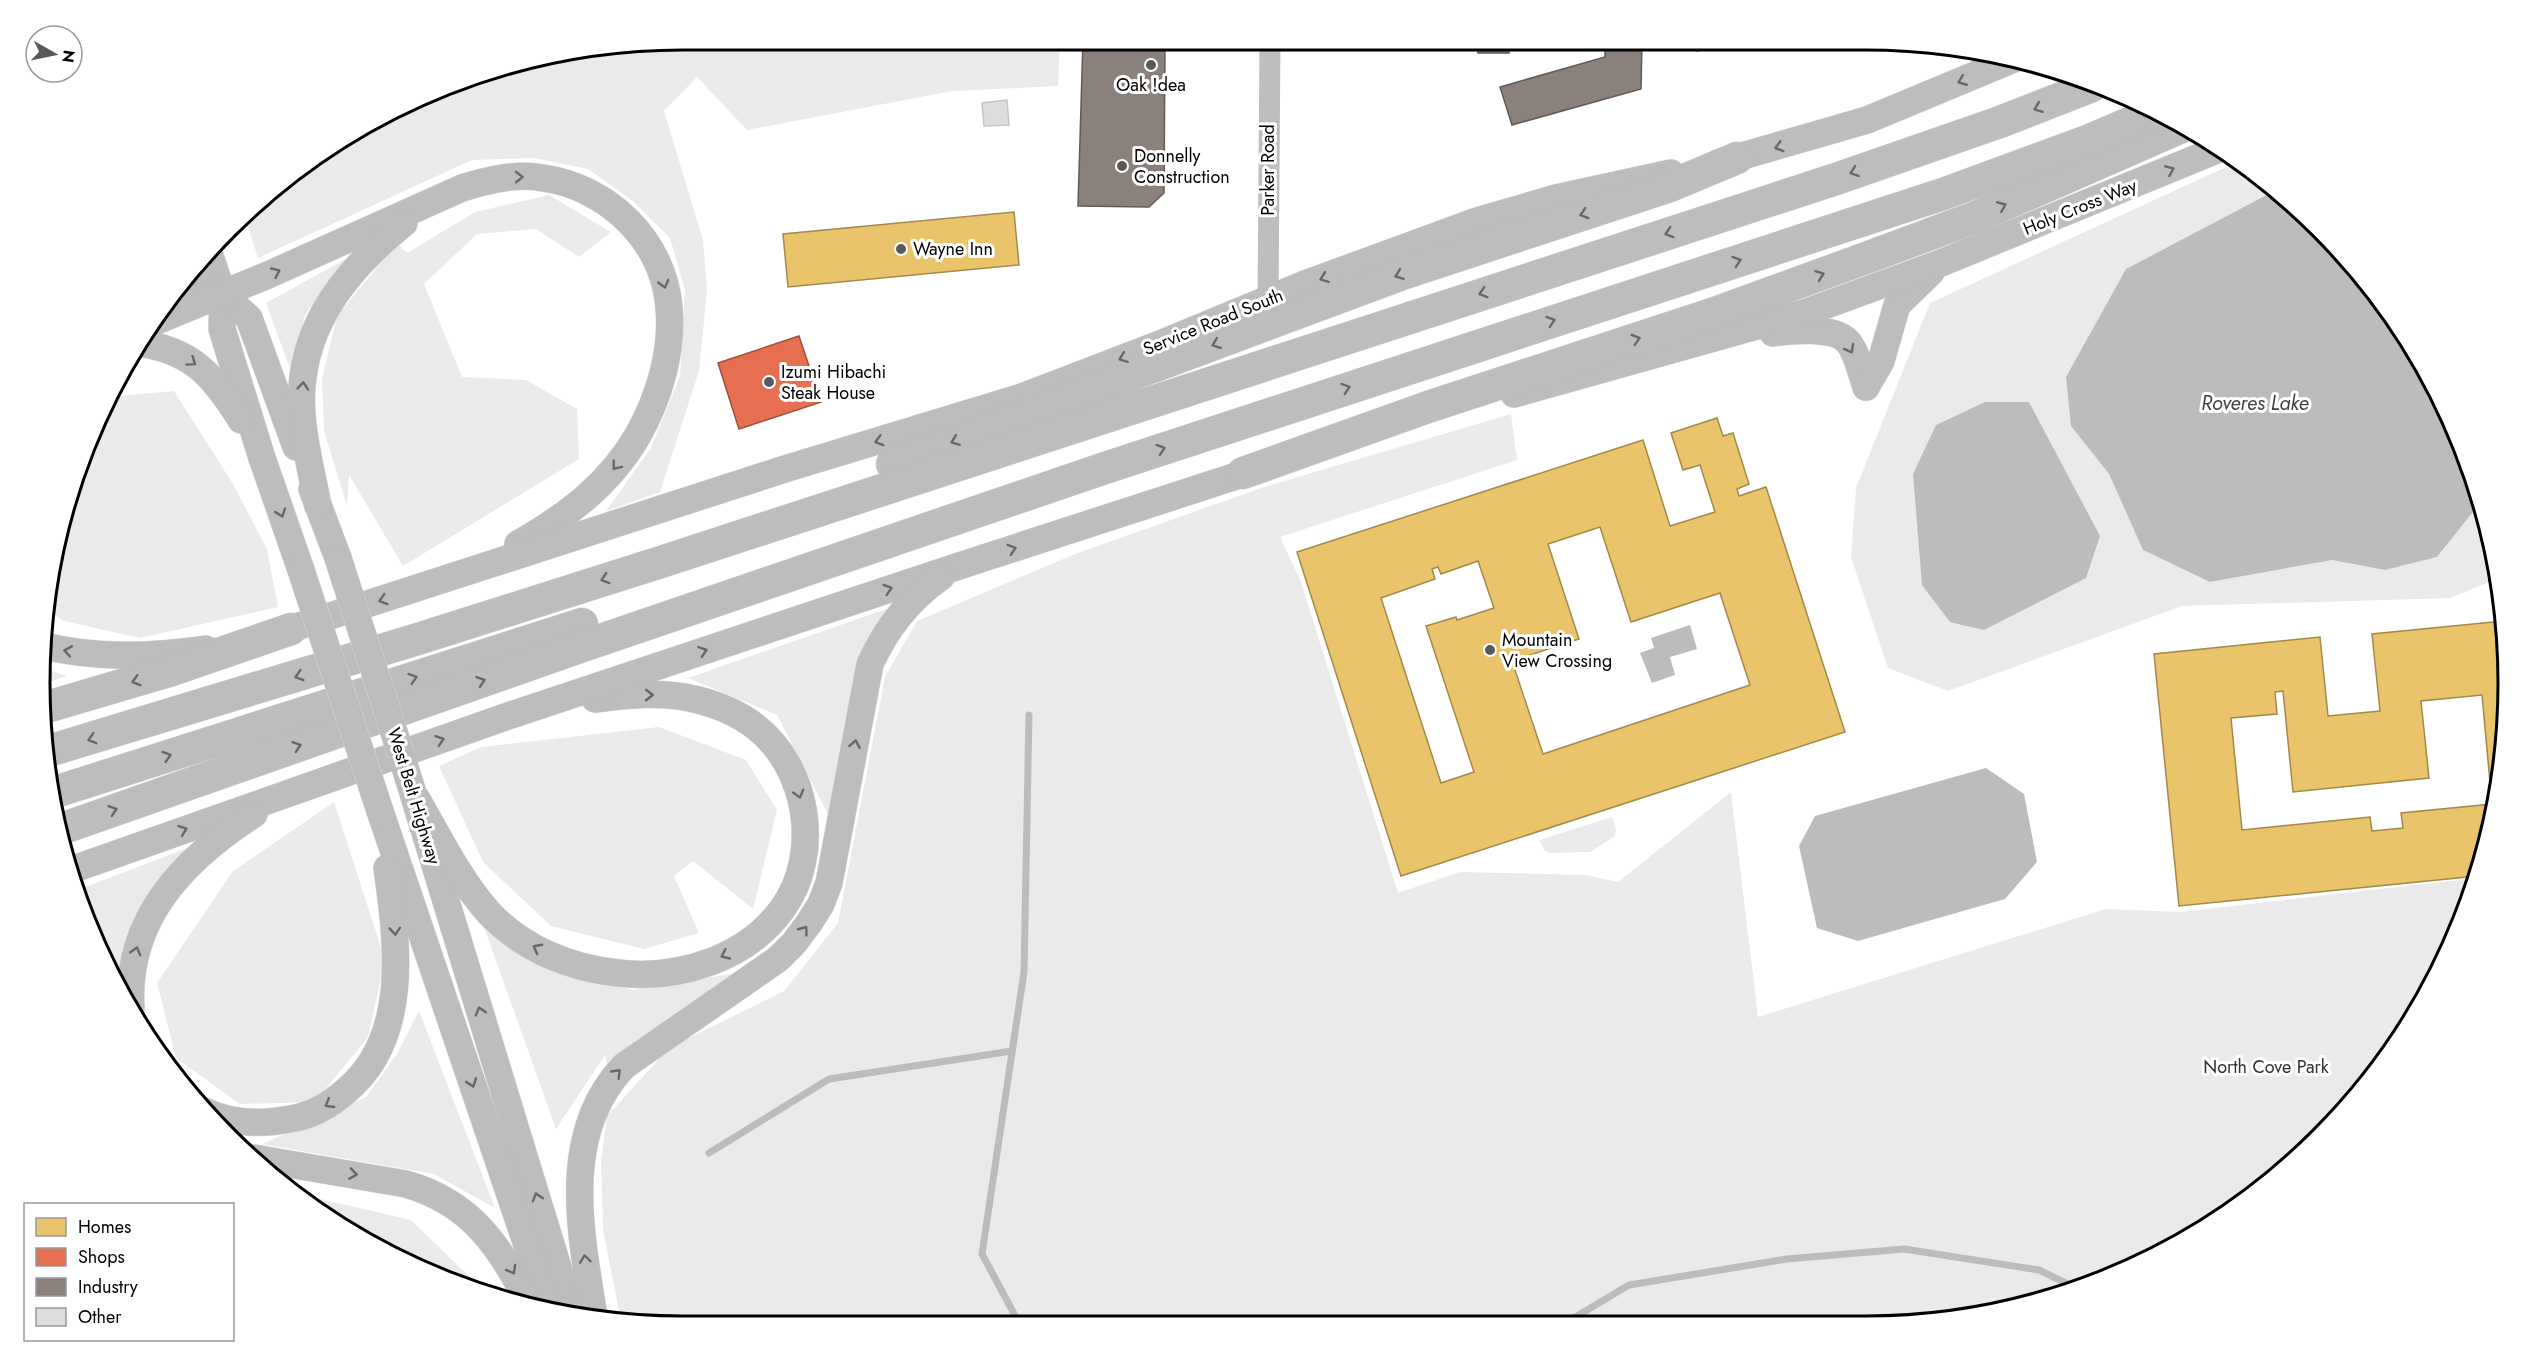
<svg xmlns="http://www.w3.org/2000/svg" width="2547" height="1365" font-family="Jost,sans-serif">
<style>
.green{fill:#eaeaea}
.water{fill:#bcbcbc}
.homes{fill:#e9c46a;stroke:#a3894a;stroke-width:1.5;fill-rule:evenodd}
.shops{fill:#e76f51;stroke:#a24e39;stroke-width:1.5}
.industry{fill:#8a817c;stroke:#615a57;stroke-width:1.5}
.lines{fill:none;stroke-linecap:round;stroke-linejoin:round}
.stream{stroke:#bcbcbc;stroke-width:7}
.building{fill:#ddd;stroke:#c5c5c5;stroke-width:1.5}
.major-casing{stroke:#dbdbdb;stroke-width:28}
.highway-casing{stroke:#dbdbdb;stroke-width:33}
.minor{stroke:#bebebe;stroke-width:21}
.major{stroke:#bdbdbd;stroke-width:27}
.highway{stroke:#bdbdbd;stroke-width:32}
.major-bridge-casing{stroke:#dbdbdb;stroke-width:28;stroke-linecap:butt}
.major-bridge{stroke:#bdbdbd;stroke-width:27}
.oneway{stroke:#686868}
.poi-dot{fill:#595959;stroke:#fff;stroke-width:2}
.labels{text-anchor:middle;stroke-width:6;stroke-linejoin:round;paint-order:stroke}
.poi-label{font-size:18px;fill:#000;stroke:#fff;text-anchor:start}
.street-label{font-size:18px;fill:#000;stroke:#fff}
.park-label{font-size:18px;fill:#303030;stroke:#fff}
.water-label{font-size:20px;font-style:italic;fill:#414141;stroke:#fff}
.rim{fill:none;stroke:#000;stroke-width:3}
</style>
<rect width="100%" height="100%" fill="#fff"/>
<!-- green -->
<g class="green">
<path d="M683 39H1060L1058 86 952 91 747 130 697 77 664 111 703 240 707 291 699 371 660 492 606 511 651 448 680 376 685 290 670 238 633 201 588 169 534 158 472 160 258 258 244 215 290 172 361 125 475 73 557 51Z"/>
<path d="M2237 162 2276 190 2126 269 2071 426 2109 474 2143 550 2210 582 2332 560 2385 570 2437 557 2481 502 2486 516 2496 579 2450 598 2182 606 1948 691 1888 668 1851 557 1856 488 1930 303Z"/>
<path d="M549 195 611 232 579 257 536 229 477 234 424 284 462 377 526 380 577 409 579 459 403 566 349 475 347 506 324 431 322 378 337 316 397 243 407 253 475 212Z"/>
<path d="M346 259 305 315 292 374 266 303Z"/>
<path d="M174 391 233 484 267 549 278 607 140 638 64 621 45 609 61 516 88 436 109 397Z"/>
<path d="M1511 414 1517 460 1280 537 1301 582 1398 893 1460 872 1586 875 1618 882 1731 792 1758 1017 2106 909 2180 912 2477 878 2474 889 2422 1004 2348 1107 2222 1217 2072 1292 1948 1321 641 1325 621 1321 603 1230 601 1160 607 1116 669 1048 784 991 838 923 885 677 917 621 1075 554 1264 487Z"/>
<path d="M898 605 832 822 777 715 688 678Z"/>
<path d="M40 667 67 676 40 685Z"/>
<path d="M659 727 746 760 777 810 753 909 693 861 674 876 699 933 644 949 551 926 483 862 439 766 481 747Z"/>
<path d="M334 802 385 960 368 1037 315 1102 240 1104 176 1058 157 983 233 871Z"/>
<path d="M1612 817 1616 829 1615 836 1590 852 1549 853 1545 851 1539 840Z"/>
<path d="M190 847 121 991 88 929 75 891Z"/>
<path d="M480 916 545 966 633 990 742 972 607 1067 605 1055 556 1129Z"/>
<path d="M419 1011 495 1208 434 1174 262 1144 366 1097 397 1054Z"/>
<path d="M290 1192 411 1220 483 1290 361 1240Z"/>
</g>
<!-- water -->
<g class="water">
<path d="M2276 190 2289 198 2375 291 2441 398 2481 502 2437 557 2385 570 2332 560 2210 582 2143 550 2109 474 2071 426 2066 377 2126 269Z"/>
<path d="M1985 402H2029L2100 536 2086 578 1984 630 1950 622 1922 585 1913 474 1936 425Z"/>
<path d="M1690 625 1697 649 1670 657 1675 675 1652 683 1640 653 1654 648 1651 638Z"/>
<path d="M1986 768 2024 794 2037 862 2005 899 1858 941 1817 928 1799 846 1815 816Z"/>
</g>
<!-- homes -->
<g class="homes">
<path d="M1014 212 1019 265 788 287 783 234Z"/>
<path d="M1717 418 1723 436 1733 433 1749 484 1737 489 1739 496 1766 487 1845 732 1401 876 1297 552 1643 440 1670 526 1715 512 1700 465 1683 470 1671 433ZM1600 527 1631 622 1720 593 1750 685 1543 754 1512 661 1579 639 1548 544ZM1478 561 1494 608 1457 620 1456 617 1426 626 1474 772 1441 783 1381 598 1435 579 1432 569 1438 567 1441 574Z"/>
<path d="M2503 621 2507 640 2503 766 2477 876 2179 906 2154 654 2320 637 2328 716 2380 711 2372 634ZM2283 691 2293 792 2429 778 2421 701 2482 695 2492 804 2401 813 2403 828 2372 831 2370 817 2242 830 2231 718 2277 714 2275 692Z"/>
</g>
<!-- shops -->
<path class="shops" d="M799 336 821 402 739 429 718 363Z"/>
<!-- industry -->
<g class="industry">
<path d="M1083 39 1165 40 1164 193 1149 207 1078 206Z"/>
<path d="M1478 40H1510L1509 53H1478Z"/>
<path d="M1605 40H1642L1641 89 1512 125 1500 87 1605 57Z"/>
<path d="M1693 40H1731L1697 51Z"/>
</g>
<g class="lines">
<!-- stream -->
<g class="stream">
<path d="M709 1153 829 1079 1012 1051"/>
<path d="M1567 1322 1629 1285 1787 1259 1904 1249 2039 1270 2078 1289"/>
<path d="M1019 1323 982 1254 1024 972 1029 715"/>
</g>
</g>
<!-- building -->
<path class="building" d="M1007 100 1009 125 984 126 982 103Z"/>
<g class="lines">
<defs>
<g id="major">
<path d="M1718 163 1867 120 2016 58"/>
<path d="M208 250 223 295 222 329 262 458 301 570"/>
<path d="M180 283 202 284 223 295 249 318 296 447"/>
<path d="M149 324 268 275 462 188C488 180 515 173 543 178 608 187 664 241 669 308 673 351 659 398 638 435 609 485 567 516 518 544"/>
<path d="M1773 333C1791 330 1832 327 1846 340 1857 350 1861 374 1866 387"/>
<path d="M138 343C192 350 214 376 241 420"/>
<path d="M1866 387 1881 361 1897 305 1931 272"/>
<path d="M1514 394 1807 312 1941 263 2219 149"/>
<path d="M312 489 338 558"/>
<path d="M318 506C313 479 306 452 303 425 292 337 340 275 404 223"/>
<path d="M296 627 788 468 1019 398 1165 342 1305 284 1477 221 1556 198 1671 173"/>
<path d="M40 645C96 659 150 657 206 649"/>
<path d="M401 754 572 1313"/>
<path d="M416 798C438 835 460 881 489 913 523 949 570 968 618 973 678 980 747 959 783 908 822 853 808 768 756 727 738 713 716 704 694 699 663 691 627 695 595 699"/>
<path d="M380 811 549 1310"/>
<path d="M68 871 508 716 956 567 1264 467"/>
<path d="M131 1009C125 919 183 860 254 814"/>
<path d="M202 1110C230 1124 259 1125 290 1119 311 1116 330 1105 346 1091 411 1037 397 941 387 868"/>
<path d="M254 1158 406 1184C475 1204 499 1248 532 1307"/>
<path d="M594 1317C581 1233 559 1134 624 1066L778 959 794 943 809 923 821 904 829 883 870 664C886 629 909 599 941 577"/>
</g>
<g id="highway">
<path d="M892 464 1405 273 1670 186 1737 158"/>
<path d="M1243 473 1428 407 1712 314 1866 258 1976 217 2186 125"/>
<path d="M40 709 169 671 291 629"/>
<path d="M45 752 421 638 661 562 1836 179 2000 122 2092 86"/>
<path d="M52 793 582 624"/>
<path d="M58 830 580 647 1105 468 1943 194 2090 140 2155 112"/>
</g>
</defs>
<!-- major casing -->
<use href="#major" class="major-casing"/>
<!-- highway casing -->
<use href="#highway" class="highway-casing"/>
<!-- minor -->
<path class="minor" d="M1268 300 1270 40"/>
<!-- major -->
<use href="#major" class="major"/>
<!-- highway -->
<use href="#highway" class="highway"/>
<defs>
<g id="major-bridge">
<path d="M338 558 401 754"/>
<path d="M301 570 380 811"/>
</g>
</defs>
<!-- major-bridge casing -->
<use href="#major-bridge" class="major-bridge-casing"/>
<!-- major-bridge -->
<use href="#major-bridge" class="major-bridge"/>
</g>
<!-- one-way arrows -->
<defs><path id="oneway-chevron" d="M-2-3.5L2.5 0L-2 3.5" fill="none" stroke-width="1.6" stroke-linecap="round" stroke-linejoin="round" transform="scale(1.5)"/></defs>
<g class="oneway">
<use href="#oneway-chevron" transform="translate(1962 81) rotate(158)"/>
<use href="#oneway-chevron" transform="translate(2038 108) rotate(159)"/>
<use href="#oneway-chevron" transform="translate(1779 147) rotate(164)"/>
<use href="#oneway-chevron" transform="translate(2170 170) rotate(-23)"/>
<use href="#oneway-chevron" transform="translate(1854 172) rotate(161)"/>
<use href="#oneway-chevron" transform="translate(519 177) rotate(-1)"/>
<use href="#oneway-chevron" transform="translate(2002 206) rotate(-23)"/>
<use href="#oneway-chevron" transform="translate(1584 214) rotate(162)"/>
<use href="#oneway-chevron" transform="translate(1669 233) rotate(162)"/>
<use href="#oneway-chevron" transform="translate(1737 261) rotate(-18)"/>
<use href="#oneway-chevron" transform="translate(276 272) rotate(-25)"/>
<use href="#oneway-chevron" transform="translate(1399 275) rotate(160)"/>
<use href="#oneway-chevron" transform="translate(1820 275) rotate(-20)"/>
<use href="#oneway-chevron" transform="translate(1324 278) rotate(160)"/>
<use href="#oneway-chevron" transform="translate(664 284) rotate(75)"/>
<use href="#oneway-chevron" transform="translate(1483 293) rotate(162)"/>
<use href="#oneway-chevron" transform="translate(1551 321) rotate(-18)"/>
<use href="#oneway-chevron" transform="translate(1636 339) rotate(-18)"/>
<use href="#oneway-chevron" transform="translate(1216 344) rotate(159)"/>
<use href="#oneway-chevron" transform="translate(1850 349) rotate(61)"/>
<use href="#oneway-chevron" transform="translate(1123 358) rotate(159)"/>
<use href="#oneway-chevron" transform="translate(192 362) rotate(34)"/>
<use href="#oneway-chevron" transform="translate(303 386) rotate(-85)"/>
<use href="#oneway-chevron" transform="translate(1346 388) rotate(-18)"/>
<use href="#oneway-chevron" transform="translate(879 441) rotate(164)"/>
<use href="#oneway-chevron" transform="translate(955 441) rotate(159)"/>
<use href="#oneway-chevron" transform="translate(1161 449) rotate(-18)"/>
<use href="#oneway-chevron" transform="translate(616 466) rotate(128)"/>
<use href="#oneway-chevron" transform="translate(281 513) rotate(71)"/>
<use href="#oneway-chevron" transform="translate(1012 549) rotate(-18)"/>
<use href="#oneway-chevron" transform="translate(605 579) rotate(162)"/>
<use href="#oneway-chevron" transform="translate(888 589) rotate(-18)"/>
<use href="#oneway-chevron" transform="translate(383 600) rotate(162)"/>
<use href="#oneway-chevron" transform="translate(68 651) rotate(-170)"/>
<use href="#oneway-chevron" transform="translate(703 651) rotate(-19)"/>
<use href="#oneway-chevron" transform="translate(299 676) rotate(163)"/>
<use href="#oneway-chevron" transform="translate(413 678) rotate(-18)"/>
<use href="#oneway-chevron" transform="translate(136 681) rotate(164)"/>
<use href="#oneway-chevron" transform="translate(481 681) rotate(-19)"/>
<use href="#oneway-chevron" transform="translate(649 695)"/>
<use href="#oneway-chevron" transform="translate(92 739) rotate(163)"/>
<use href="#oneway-chevron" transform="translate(440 740) rotate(-19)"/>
<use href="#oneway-chevron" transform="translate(855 744) rotate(-80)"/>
<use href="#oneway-chevron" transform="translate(297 746) rotate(-19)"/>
<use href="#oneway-chevron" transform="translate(167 756) rotate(-17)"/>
<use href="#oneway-chevron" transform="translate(799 794) rotate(74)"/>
<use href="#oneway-chevron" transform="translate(113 810) rotate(-19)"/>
<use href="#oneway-chevron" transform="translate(183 830) rotate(-20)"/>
<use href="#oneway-chevron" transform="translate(804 930) rotate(-53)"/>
<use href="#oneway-chevron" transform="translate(395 931) rotate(86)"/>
<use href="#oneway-chevron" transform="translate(537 948) rotate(-152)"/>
<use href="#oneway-chevron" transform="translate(136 951) rotate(-74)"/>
<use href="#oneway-chevron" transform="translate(725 955) rotate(155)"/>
<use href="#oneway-chevron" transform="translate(480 1011) rotate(-107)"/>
<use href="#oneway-chevron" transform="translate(617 1073) rotate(-46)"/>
<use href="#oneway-chevron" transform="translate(472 1083) rotate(71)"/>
<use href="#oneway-chevron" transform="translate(329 1104) rotate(149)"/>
<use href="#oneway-chevron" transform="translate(353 1174) rotate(9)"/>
<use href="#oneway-chevron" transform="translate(537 1197) rotate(-107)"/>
<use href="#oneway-chevron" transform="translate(585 1259) rotate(-97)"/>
<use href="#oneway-chevron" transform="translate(512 1270) rotate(61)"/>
</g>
<!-- markers -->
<g class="poi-dot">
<circle cx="1151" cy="65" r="6"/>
<circle cx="1122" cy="166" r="6"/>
<circle cx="901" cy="249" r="6"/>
<circle cx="769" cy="382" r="6"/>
<circle cx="1490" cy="650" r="6"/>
</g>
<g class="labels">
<!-- poi labels -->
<g class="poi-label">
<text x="1151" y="91" text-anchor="middle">Oak !dea</text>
<text x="1134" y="162">Donnelly<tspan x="1134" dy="21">Construction</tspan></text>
<text x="913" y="255">Wayne Inn</text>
<text x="781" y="378">Izumi Hibachi<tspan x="781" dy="21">Steak House</tspan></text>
<text x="1502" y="646">Mountain<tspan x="1502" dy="21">View Crossing</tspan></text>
</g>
<!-- street labels -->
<g class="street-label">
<text transform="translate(1268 170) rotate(-90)" y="6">Parker Road</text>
<text transform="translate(2080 207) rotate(-22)" y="6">Holy Cross Way</text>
<text transform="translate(1213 322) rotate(-22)" y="6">Service Road South</text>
<text transform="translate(414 796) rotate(73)" y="6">West Belt Highway</text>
</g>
<!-- park labels -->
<g class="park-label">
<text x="2266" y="1073">North Cove Park</text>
</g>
<!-- water labels -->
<g class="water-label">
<text x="2255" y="410">Roveres Lake</text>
</g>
</g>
<!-- crop -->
<path d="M0 0H2547V1365H0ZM683 50H1865A633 633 0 0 1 2498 683V683A633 633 0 0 1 1865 1316H683A633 633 0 0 1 50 683V683A633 633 0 0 1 683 50Z" fill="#fff" fill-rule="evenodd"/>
<path class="rim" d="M683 50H1865A633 633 0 0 1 2498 683V683A633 633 0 0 1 1865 1316H683A633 633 0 0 1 50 683V683A633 633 0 0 1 683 50Z"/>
<!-- legend -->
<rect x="24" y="1203" width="210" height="138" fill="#ffffff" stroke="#999999" stroke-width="1.5"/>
<rect x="36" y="1218" width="30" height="18" fill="#e9c46a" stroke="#999999" stroke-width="1.5"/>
<text x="78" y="1233" font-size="18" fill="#000000">Homes</text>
<rect x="36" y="1248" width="30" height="18" fill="#e76f51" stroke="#999999" stroke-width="1.5"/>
<text x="78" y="1263" font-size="18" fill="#000000">Shops</text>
<rect x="36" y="1278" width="30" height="18" fill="#8a817c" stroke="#999999" stroke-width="1.5"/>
<text x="78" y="1293" font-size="18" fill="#000000">Industry</text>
<rect x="36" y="1308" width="30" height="18" fill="#dddddd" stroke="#999999" stroke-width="1.5"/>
<text x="78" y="1323" font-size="18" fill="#000000">Other</text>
<!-- north arrow -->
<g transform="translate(54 54) rotate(99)"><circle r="28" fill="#ffffff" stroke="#999999" stroke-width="1.5"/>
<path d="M0-4.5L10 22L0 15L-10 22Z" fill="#595959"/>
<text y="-9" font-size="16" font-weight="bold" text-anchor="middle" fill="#000000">N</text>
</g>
</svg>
